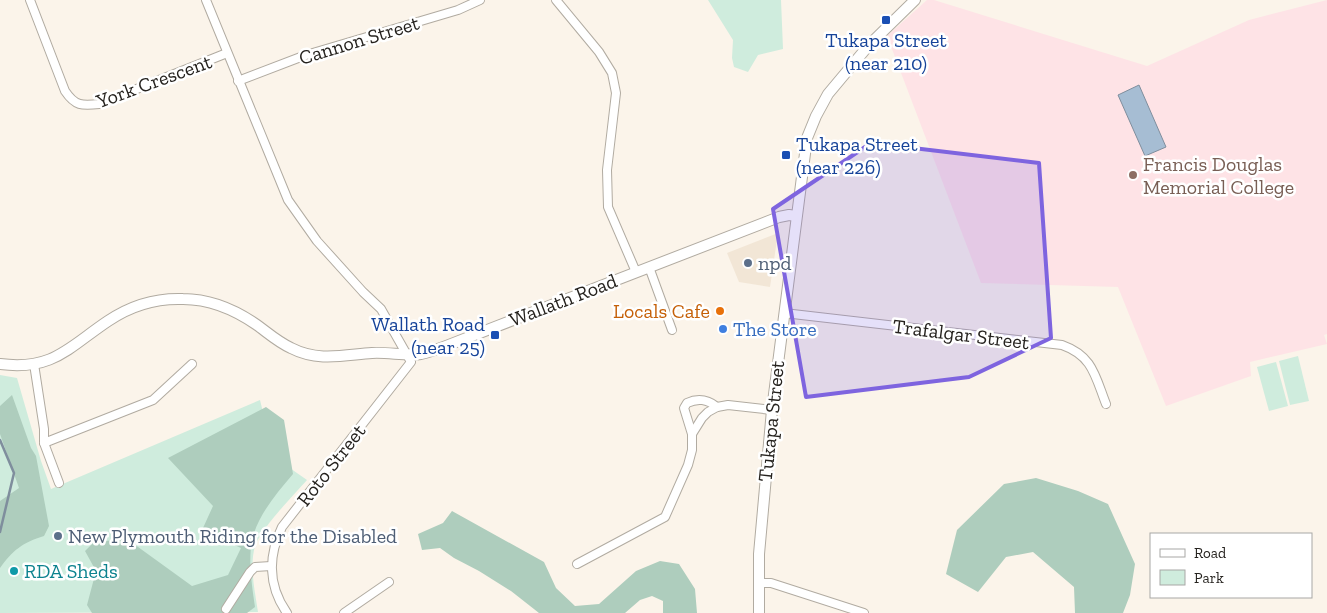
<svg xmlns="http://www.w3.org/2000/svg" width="1327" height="613" font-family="'Zilla Slab',serif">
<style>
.built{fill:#f2e6d6}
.education{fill:#fee3e6}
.green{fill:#cfecdd}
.forest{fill:#aecdbd}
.water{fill:#a6bdd3;stroke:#7f8e9d}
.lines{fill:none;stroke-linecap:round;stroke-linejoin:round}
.stream{stroke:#7f8e9d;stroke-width:2.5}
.minor-casing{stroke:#b1aba1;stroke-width:10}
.tertiary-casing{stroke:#b1aba1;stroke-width:12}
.minor{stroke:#fff;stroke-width:8}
.tertiary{stroke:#fff;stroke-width:10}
.marked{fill:#7e64df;fill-opacity:0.2;stroke:#7e64df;stroke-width:4;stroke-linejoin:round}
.transit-dot{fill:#1a4fb4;stroke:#fff;stroke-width:2}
.education-dot{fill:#8d6e63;stroke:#fff;stroke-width:2}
.service-dot{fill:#5c6f8a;stroke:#fff;stroke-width:2}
.food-dot{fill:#e8710a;stroke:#fff;stroke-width:2}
.shop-dot{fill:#3f7fe0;stroke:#fff;stroke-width:2}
.culture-dot{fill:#0f9aa8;stroke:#fff;stroke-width:2}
.labels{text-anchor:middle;stroke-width:5;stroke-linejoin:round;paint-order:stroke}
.street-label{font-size:20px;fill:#25221e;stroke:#fff}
.transit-label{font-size:20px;fill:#164399;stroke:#fff}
.education-label{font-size:20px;fill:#785e54;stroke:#fff;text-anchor:start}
.service-label{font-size:20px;fill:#4e5e75;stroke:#fff;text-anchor:start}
.food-label{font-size:20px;fill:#c56008;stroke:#fff;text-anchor:end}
.shop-label{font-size:20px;fill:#366cbe;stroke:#fff;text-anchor:start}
.culture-label{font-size:20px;fill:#0d838f;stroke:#fff;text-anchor:start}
</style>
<rect width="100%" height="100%" fill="#fbf4ea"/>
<!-- built -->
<path class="built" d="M778 233 770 287 739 282 727 253Z"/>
<!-- education -->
<path class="education" d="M927 0H934L1147 66 1249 20 1327 0V334L1324 335 1327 344 1250 362 1251 376 1166 406 1118 287 981 283 887 36Z"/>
<!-- green -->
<g class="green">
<path d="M708 0H781L783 49 758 55 748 72 734 67 732 58 733 40Z"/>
<path d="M1298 356 1309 401 1290 405 1279 361Z"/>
<path d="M1276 362 1288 406 1269 411 1257 367Z"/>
<path d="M0 375 17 378 41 461 51 489 260 400 274 457 307 480C294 495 257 532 254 550 250 570 255 592 258 612L0 613Z"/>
</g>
<!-- forest -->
<g class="forest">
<path d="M12 395 31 448 36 456 49 526 44 536C23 542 12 551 0 568V501L19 488 0 434V406Z"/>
<path d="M266 407 284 420 293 474C276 494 258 515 252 540 248 562 252 586 255 607L247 613H92L87 605 96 571 85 551 94 542 127 539 192 586 228 575 241 548 200 529 203 528 213 506 168 458Z"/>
<path d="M1036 478 1078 491 1108 504 1135 564 1130 595 1123 613H1075L1074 587 1033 552 1006 557 978 592 946 574 957 530 1004 484Z"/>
<path d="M452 511 544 562 556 588 575 606 599 604 636 571 660 561 679 564 695 589 697 613H663V601L652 596 640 600 625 613H539L511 591 479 571 454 558 440 548 422 550 418 534 443 523Z"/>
</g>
<!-- water -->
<path class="water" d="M1139 85 1166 147 1145 156 1118 95Z"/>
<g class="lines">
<!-- stream -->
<path class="stream" d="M0 440 14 473 0 532"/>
<defs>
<g id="minor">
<path d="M30 0 65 91C75 106 82 106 99 104L227 53"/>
<path d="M206 0 288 200 317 241 363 292 381 309 411 362 282 527C268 556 268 586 287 613"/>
<path d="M556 0 599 52 612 73 616 93 607 170 608 207 636 272"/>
<path d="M238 81 306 55 458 10 480 0"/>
<path d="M649 267 672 330"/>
<path d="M784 313 1062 345C1093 356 1095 376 1106 404"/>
<path d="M34 364 44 429V443L59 483"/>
<path d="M692 434 684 408 687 403C698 398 707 399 717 407"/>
<path d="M44 443 153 400 192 364"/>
<path d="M577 564 665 517 688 465 692 450V434L702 418 708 412 717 407 728 405 772 410"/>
<path d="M758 583H771L864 613"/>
<path d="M226 609 250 572 255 567 271 566"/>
<path d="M344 613 389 582"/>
</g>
<g id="tertiary">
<path d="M0 364C53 371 69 347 108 321 130 306 156 298 183 299 210 299 234 309 257 325 268 333 278 342 291 348 318 362 344 355 372 353 388 352 406 356 421 354 430 352 438 349 446 346L779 217 789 215 796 216"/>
<path d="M759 613V554L772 410 807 138 816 116 828 94 869 45 915 0"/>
</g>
</defs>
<!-- minor casing -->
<use href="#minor" class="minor-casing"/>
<!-- tertiary casing -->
<use href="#tertiary" class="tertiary-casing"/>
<!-- minor -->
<use href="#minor" class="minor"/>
<!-- tertiary -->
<use href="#tertiary" class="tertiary"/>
</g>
<!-- marked area -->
<path class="marked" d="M871 143 1039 163 1051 338 969 377 806 397 773 209Z"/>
<!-- markers -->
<g class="transit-dot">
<rect x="881" y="15" width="10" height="10" rx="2.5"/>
<rect x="781" y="150" width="10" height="10" rx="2.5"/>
<rect x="490" y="330" width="10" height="10" rx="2.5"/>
</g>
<circle class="education-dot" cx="1133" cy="175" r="5"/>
<g class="service-dot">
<circle cx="748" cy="263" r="5"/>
<circle cx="58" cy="536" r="5"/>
</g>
<circle class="food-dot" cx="720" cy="311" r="5"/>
<circle class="shop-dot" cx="723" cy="329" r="5"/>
<circle class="culture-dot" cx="14" cy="571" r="5"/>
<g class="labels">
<!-- street labels -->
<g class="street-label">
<text transform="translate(359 40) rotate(-17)" y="7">Cannon Street</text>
<text transform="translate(154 81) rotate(-20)" y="7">York Crescent</text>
<text transform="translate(563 300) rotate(-21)" y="7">Wallath Road</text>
<text transform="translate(961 334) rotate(7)" y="7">Trafalgar Street</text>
<text transform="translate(771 421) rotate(-84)" y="7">Tukapa Street</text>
<text transform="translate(331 465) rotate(-52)" y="7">Roto Street</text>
</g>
<!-- transit labels -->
<g class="transit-label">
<text x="886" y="47">Tukapa Street<tspan x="886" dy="23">(near 210)</tspan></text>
<text x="796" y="151" text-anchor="start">Tukapa Street<tspan x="796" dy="23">(near 226)</tspan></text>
<text x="485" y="331" text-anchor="end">Wallath Road<tspan x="485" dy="23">(near 25)</tspan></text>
</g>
<!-- education labels -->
<g class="education-label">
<text x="1143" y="171">Francis Douglas<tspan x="1143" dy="23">Memorial College</tspan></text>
</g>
<!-- service labels -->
<g class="service-label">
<text x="758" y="270">npd</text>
<text x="68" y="543">New Plymouth Riding for the Disabled</text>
</g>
<!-- food labels -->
<g class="food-label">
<text x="710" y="318">Locals Cafe</text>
</g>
<!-- shop labels -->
<g class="shop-label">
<text x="733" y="336">The Store</text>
</g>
<!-- culture labels -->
<g class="culture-label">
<text x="24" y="578">RDA Sheds</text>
</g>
</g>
<!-- legend -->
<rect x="1150" y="533" width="162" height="65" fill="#ffffff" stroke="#a8a7a5"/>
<rect x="1160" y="549" width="25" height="8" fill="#ffffff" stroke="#a8a7a5"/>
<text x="1194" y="558" font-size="15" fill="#25221e">Road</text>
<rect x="1160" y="570" width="25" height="15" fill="#cfecdd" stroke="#a8a7a5"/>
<text x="1194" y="583" font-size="15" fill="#25221e">Park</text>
</svg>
